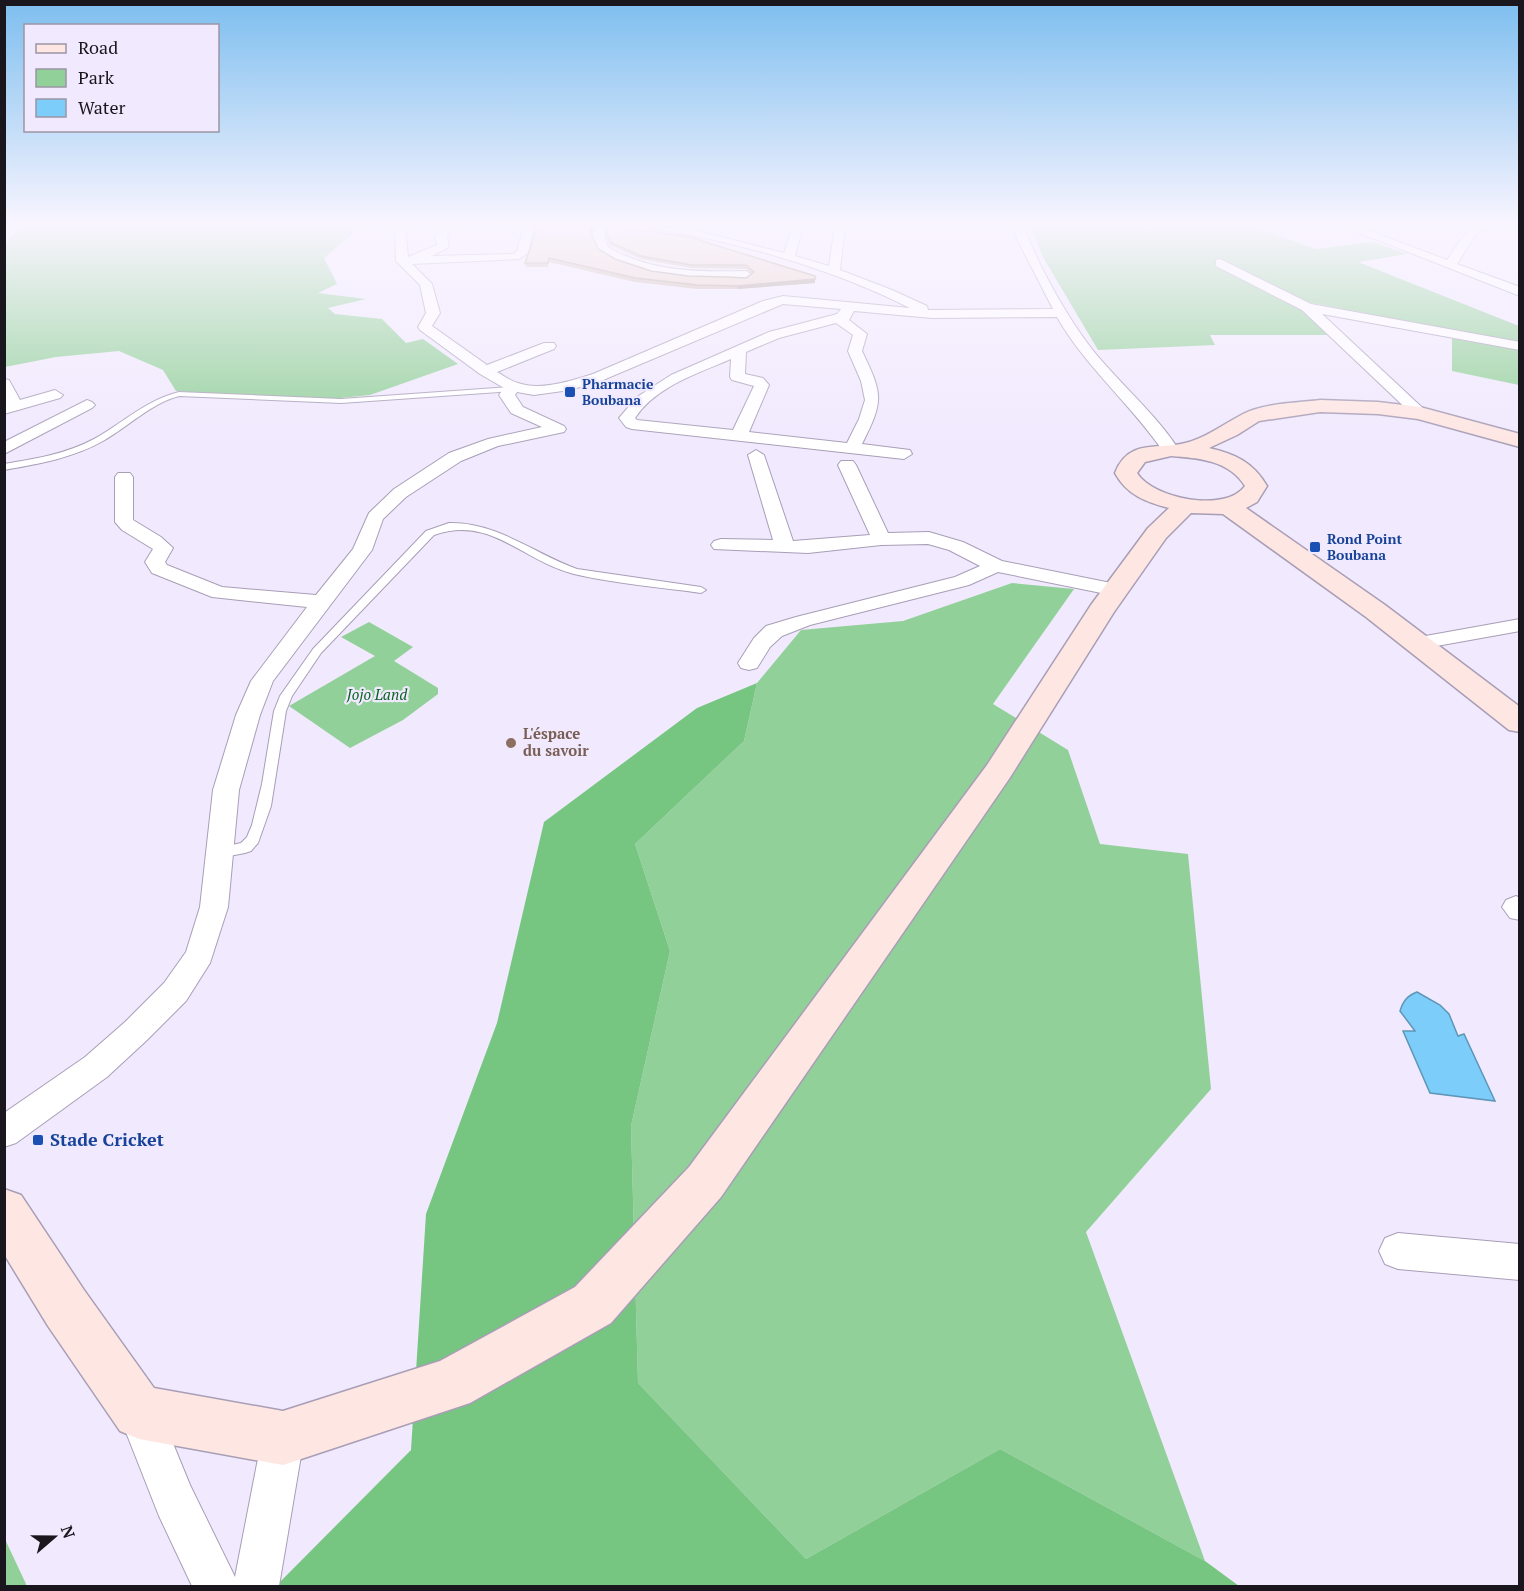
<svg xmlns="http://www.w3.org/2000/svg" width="1524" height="1591" font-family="'PT Serif',serif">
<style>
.green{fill:#92d099}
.forest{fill:#76c580}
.water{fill:#7ccdf9;stroke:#5e96b7;stroke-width:1.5}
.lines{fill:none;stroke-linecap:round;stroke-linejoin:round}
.lane-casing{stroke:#a89eb6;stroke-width:2}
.street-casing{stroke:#a89eb6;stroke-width:2}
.secondary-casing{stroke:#a89eb6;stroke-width:3}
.lane{fill:#fff;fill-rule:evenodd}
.street{fill:#fff;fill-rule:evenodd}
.secondary{fill:#fee6e2;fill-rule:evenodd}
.wall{fill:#c8b2a5}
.shaded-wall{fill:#a39186}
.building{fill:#e9cfc0;stroke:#a39186;stroke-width:1.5}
.transit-dot{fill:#1a4fb4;stroke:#f1e9fe;stroke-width:2}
.education-dot{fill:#8d6e63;stroke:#f1e9fe;stroke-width:2}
.labels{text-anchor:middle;stroke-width:4.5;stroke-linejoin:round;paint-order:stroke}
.far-transit-label{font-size:14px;font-weight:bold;fill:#164399;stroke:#f1e9fe;text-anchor:start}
.park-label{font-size:15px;font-style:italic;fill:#096324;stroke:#f1e9fe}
.education-label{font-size:15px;font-weight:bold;fill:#785e54;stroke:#f1e9fe;text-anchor:start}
.near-transit-label{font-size:18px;font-weight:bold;fill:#164399;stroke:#f1e9fe;text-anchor:start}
</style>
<rect width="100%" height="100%" fill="#f1e9fe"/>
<!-- green -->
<g class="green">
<path d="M16 226H361L324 258 337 284 318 293 366 299 328 308 335 314 382 319 406 343 423 339 458 364 370 395 311 401 176 391 163 370 119 351 56 357 5 367V243L17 231Z"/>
<path d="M1030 226H1253L1316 249 1373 242 1407 254 1358 262 1519 326V385L1452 371V330L1302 301 1327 335H1210L1215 345 1098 350 1043 257Z"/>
<path d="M1012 583 1074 589 993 704 1068 750 1100 844 1188 854 1211 1089 1086 1232 1205 1561 1000 1449 806 1559 638 1383 631 1126 670 951 635 844 744 741 757 683 801 630 903 621Z"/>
<path d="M369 622 413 647 394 661 438 688V694L403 720 350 748 289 706 375 656 341 637Z"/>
<path d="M4 1537 26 1584V1586H5Z"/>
</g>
<!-- forest -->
<path class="forest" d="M757 683 744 741 635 844 670 951 631 1126 638 1383 806 1559 1000 1449 1205 1561 1239 1586H276L411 1450 426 1214 497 1023 544 822 697 708Z"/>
<!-- water -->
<path class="water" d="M1417 992 1440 1005 1449 1014 1458 1036 1464 1034 1495 1101 1430 1093 1403 1031H1415L1400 1011C1403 1001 1407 996 1417 992Z"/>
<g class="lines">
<defs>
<g id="lane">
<path d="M511 387H514V391L341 403 179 396C150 404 129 426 103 441 73 458 38 464 4 470V464C35 459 66 454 94 439 123 423 146 400 179 392L341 399Z"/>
<path d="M449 523C497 522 533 553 577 569L701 587 706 590 701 593C659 587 616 584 574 574 522 561 491 515 434 535L321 653 292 696 286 711 271 806 258 843 251 851 245 853 219 858 214 857 212 853 214 849 241 843 247 837 252 825 262 784 274 711 280 696 313 649 426 531Z"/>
</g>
<g id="street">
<path d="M395 226H405L408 257 437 245 435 236 443 226H454L447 236 449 247 432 256 513 254 517 251 524 226H534L528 253 519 259 412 264 432 284 440 313 432 326 487 365 544 343H554L556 346 554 349 497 372C503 375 510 381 518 383 541 391 570 381 593 374L763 301 783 296 910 308C835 270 737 241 654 229L649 226 686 228 784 253 793 226H803L795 256 829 266 835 226H845L840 270 892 290 927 306 928 310 1053 309 1017 239 1014 226H1024C1038 267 1073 328 1101 360 1127 390 1157 416 1179 450L1171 455 1165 454C1132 405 1086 368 1057 317L932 318 854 311 849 320 867 334 862 351C883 395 884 400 862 444L910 450 912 454 904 459 632 429 626 427 619 418 637 397 671 375 769 332 837 314 841 309 783 304 603 380 570 390 534 395 517 392 515 395 523 407 564 426 566 429 564 432 498 446 461 461 406 497 383 519 372 550 273 681 260 715 239 790 228 907 210 963 186 1001 147 1040 107 1077 16 1143 4 1147V1113L85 1057 125 1022 164 983 186 952 200 907 213 790 236 715 251 681 307 607 212 597 152 573 145 562 153 549 122 530 115 522V477L118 473H130L133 477V520L161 537 173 548 165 562 167 565 222 587 316 595 353 549 369 513 394 489 449 453 488 439 542 427 511 413 499 395 504 388 480 374 420 330 418 327 426 313 420 285 396 261ZM836 323 853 335 848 351 861 381 865 400 859 419 847 443 749 432 769 385 763 378 745 374 746 352 779 338ZM731 359 730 377 732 380 754 386 733 430 637 420 635 418C656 386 699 373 731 359Z"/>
<path d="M599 226H610L604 234 608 247C651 272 697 272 746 271L752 275 746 279C694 279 645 279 599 251L592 234Z"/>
<path d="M1142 226H1152L1153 228 1148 231Z"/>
<path d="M1342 226H1357L1447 260C1463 237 1465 226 1495 226L1476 234 1457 264 1520 287V296Z"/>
<path d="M1220 259 1311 304 1520 342V350L1322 314 1428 413 1420 418 1414 416 1302 310 1216 266V260Z"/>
<path d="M4 379 9 380 20 400 55 390 63 395 60 398 4 414Z"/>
<path d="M87 400 92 402 95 405 92 408 4 454V442Z"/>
<path d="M756 450 764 455 793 541 870 535 838 465 841 461H853L856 465 888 533 929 532 963 542 1002 561 1116 584 1123 586 1126 590 1123 594 1116 596 998 572 969 585 810 625 782 636 770 647 757 668 749 670 741 668 738 663 754 638 766 626 796 617 955 577 980 566 949 550 928 544 881 545 808 553 714 549 711 545 714 541 721 539 773 540 748 455Z"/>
<path d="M1520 619V631L1420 649 1412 648 1409 643 1412 638 1420 637Z"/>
<path d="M1516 896 1520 898V920L1510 918 1502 907 1506 900Z"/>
<path d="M1398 1233 1520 1244V1280L1398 1269 1385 1264 1379 1251 1385 1238Z"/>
<path d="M139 1391 154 1397 190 1485 235 1577 262 1438 268 1423 283 1417 298 1423 304 1438 279 1586H192L159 1516 118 1412 124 1397Z"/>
</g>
<path id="secondary" d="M1320 400 1378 402 1420 407 1520 434V447L1418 419 1378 414 1320 412 1259 421 1237 435 1209 448C1235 454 1253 462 1267 486L1257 502 1246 508 1385 605 1520 707V732L1509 730 1366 617 1223 514 1191 513 1166 538 1114 612 1009 779 721 1197 611 1323 470 1403 283 1465 139 1439 120 1431 48 1326 4 1254V1189L21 1195 84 1290 154 1388 283 1411 440 1361 575 1287 689 1167 987 765 1091 605 1148 528 1169 508C1146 502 1127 495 1115 473 1128 440 1154 449 1181 444 1203 440 1224 424 1243 414 1265 403 1296 403 1320 400ZM1171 456C1198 458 1229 460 1245 486 1226 513 1153 499 1137 473L1145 462Z"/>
</defs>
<!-- lane casing -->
<use href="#lane" class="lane-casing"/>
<!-- street casing -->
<use href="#street" class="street-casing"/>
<!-- secondary casing -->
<use href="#secondary" class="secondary-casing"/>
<!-- lane -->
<use href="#lane" class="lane"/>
<!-- street -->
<use href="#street" class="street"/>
<!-- secondary -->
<use href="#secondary" class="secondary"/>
</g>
<!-- wall -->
<path class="wall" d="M594 228 591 234 598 249 615 259 651 271 688 276 746 278 752 274 746 269 692 268 641 259 610 245 606 231 815 283 737 289H697L635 282 549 262 548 267H526L525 263Z"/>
<!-- shaded-wall -->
<g class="shaded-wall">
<path d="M593 226H594V228L590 235V231Z"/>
<path d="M815 279V283L737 289V286Z"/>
</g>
<!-- building -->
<path class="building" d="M538 226H593L590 231 598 249 615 259 651 271 688 276 727 277 746 278 754 272 746 265H692L641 256 610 242 606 231 610 226 689 237 815 276V279L737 286 697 285 635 278 549 258 548 263H525Z"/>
<!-- sky -->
<linearGradient id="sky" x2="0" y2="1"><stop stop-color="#7dbeef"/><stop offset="0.5" stop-color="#f9f5ff"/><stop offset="1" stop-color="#f9f5ff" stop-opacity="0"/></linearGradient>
<rect width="1524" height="449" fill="url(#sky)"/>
<!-- markers -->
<g class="transit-dot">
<rect x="564" y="386" width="12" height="12" rx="3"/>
<rect x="1309" y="541" width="12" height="12" rx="3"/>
<rect x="32" y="1134" width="12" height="12" rx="3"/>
</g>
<circle class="education-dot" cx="511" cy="743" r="6"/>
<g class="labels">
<!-- far-transit labels -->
<g class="far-transit-label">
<text x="582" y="389">Pharmacie<tspan x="582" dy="16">Boubana</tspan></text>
<text x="1327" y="544">Rond Point<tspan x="1327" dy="16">Boubana</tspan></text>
</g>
<!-- park labels -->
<g class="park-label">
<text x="377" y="700">Jojo Land</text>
</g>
<!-- education labels -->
<g class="education-label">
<text x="523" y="739">L'éspace<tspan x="523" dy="17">du savoir</tspan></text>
</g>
<!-- near-transit labels -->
<g class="near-transit-label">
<text x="50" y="1146">Stade Cricket</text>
</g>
</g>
<!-- border -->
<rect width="1524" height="1591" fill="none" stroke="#19161e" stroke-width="12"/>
<!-- legend -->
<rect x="24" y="24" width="195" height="108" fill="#f1e9fe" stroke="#9b95a4" stroke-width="1.5"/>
<rect x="36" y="44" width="30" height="9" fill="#fee6e2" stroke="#9b95a4" stroke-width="1.5"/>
<text x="78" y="54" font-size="18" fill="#19161e">Road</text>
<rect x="36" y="69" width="30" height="18" fill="#92d099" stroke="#9b95a4" stroke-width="1.5"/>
<text x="78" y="84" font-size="18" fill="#19161e">Park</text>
<rect x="36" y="99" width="30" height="18" fill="#7ccdf9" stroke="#9b95a4" stroke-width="1.5"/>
<text x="78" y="114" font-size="18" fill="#19161e">Water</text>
<!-- north arrow -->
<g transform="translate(54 1537) rotate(70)" stroke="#f1e9fe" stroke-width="4.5" paint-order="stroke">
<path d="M0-4.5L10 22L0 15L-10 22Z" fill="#19161e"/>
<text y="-9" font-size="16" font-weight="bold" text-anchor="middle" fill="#19161e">N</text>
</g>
</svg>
